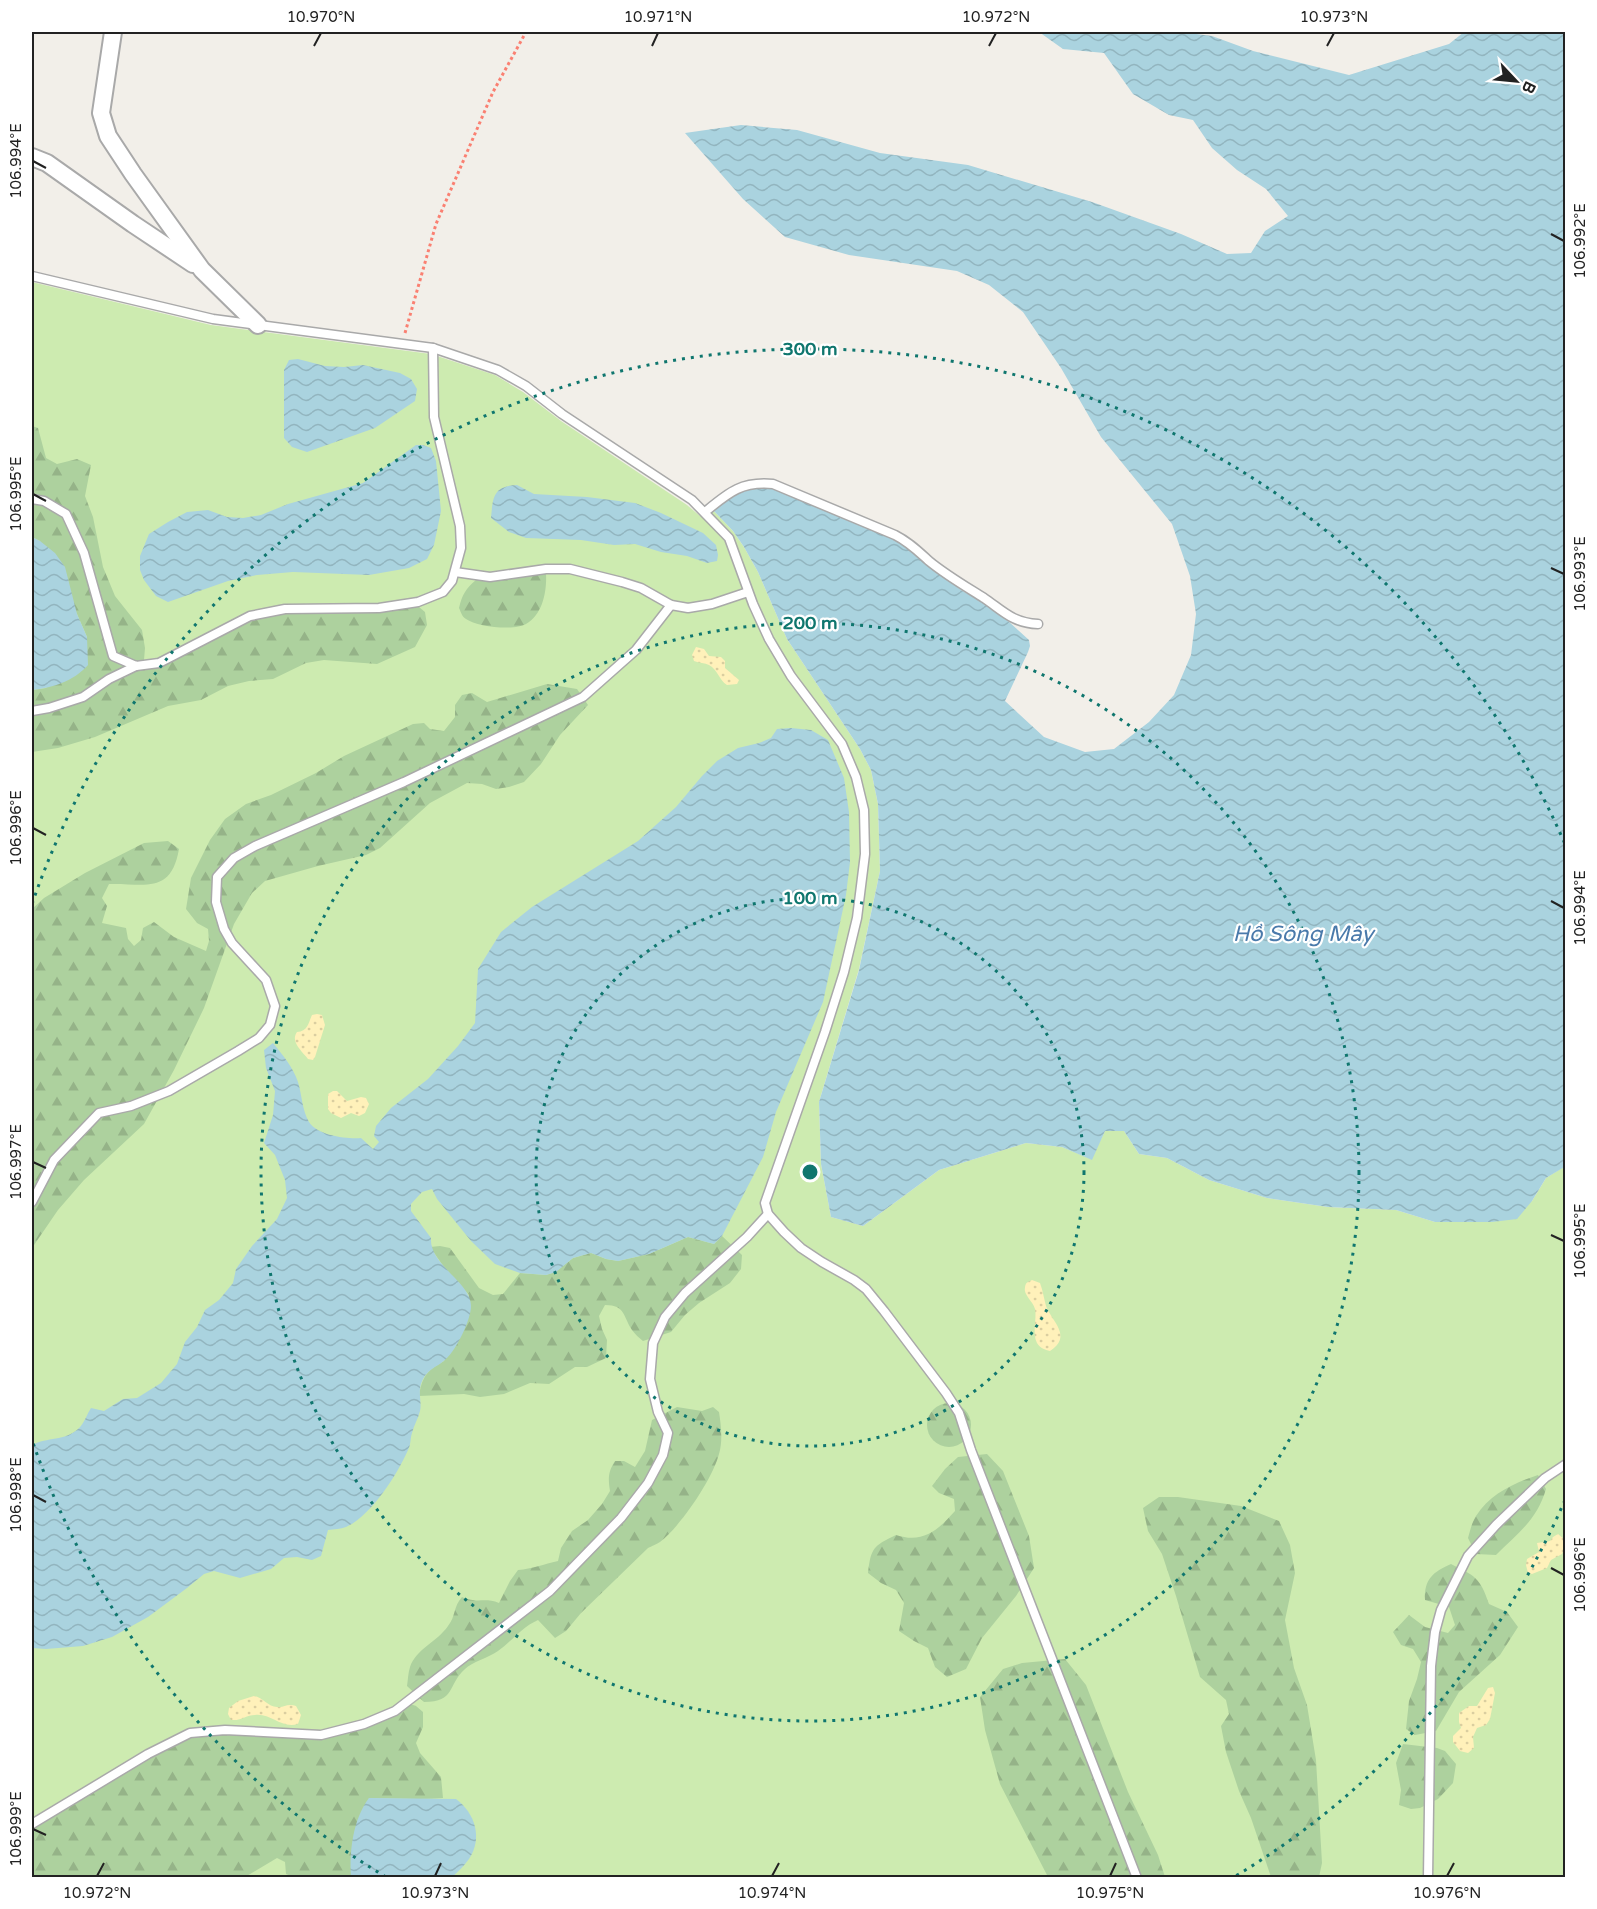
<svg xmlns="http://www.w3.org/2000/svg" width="1597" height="1909" font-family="'Varela Round',sans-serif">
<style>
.grass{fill:#cdebb0}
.forest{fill:url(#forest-firs)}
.sand{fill:url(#sand-dots)}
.water{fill:url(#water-waves)}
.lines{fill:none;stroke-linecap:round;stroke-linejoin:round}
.lane-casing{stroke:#a9a9a9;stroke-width:11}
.street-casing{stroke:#a9a9a9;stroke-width:20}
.path{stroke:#fa8072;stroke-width:3;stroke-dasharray:3 3;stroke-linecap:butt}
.lane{stroke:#fff;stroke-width:8}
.street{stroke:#fff;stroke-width:16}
.ticks{fill:none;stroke:#222;stroke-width:2}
.ring{fill:none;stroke:#0f766e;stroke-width:3;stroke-dasharray:3 6}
.labels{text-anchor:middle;stroke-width:4.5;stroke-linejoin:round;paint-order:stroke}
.water-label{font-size:22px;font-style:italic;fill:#4a7aab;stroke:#fff}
.centre{fill:#0f766e;stroke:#fff;stroke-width:3}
.ring-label{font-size:18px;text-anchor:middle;font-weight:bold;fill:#0f766e;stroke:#fff;stroke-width:4.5;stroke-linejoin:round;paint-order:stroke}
.neatline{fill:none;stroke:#222;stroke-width:2}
.ticks-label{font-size:15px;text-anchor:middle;fill:#222}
</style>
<defs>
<pattern id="forest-firs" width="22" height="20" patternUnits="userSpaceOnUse" patternTransform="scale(1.5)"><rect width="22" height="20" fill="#add19e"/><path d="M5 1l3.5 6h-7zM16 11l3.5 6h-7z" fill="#95b388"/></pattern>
<pattern id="sand-dots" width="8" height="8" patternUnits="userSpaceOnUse" patternTransform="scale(1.5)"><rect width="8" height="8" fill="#fff1ba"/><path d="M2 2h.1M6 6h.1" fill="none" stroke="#dacea0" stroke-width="1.8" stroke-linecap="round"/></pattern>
<pattern id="water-waves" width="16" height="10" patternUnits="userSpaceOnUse" patternTransform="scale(1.5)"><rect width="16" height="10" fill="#aad3df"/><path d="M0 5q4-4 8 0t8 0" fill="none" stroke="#92b5bf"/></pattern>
</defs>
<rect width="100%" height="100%" fill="#f2efe9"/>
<!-- grass -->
<path class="grass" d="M32 282 211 325 431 354 495 375 523 392 561 421 687 505 700 516 713 510 733 531 744 547 758 572 787 639 860 749 871 770 878 804 880 871 859 969 819 1102 821 1164 831 1217 863 1226 939 1170 1026 1143 1062 1147 1091 1159 1105 1131H1124L1139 1154 1167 1158 1209 1180 1267 1198 1328 1207 1396 1210 1435 1222 1532 1201 1546 1178 1565 1166V1877L32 1878Z"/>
<!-- forest -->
<g class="forest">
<path d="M32 426 38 428 46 458 57 464 77 459 91 465 85 496 93 517 103 567 115 596 142 630 145 648 144 660 125 666 107 675 160 667 251 621 286 613 380 612 419 607 425 612 427 625 415 647 377 664 324 660 306 663 273 679 249 681 228 686 201 700 168 706 95 737 58 748 32 752V690L46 688 87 637 77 614 40 541 32 537Z"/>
<path d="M546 573C547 591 543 614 526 624 514 631 477 627 466 619 462 617 461 612 459 608 462 595 466 588 476 580L490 581Z"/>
<path d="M547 684 577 689 588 705 560 735 541 764 524 782 509 787 496 789 482 784 467 783 430 803 380 848 366 855 318 866 265 881 252 893 234 924 204 1008 174 1070 144 1124 84 1180 58 1210 32 1248V909L44 898 85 873 144 843 168 841 179 849C171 895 145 883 109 884L102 898 107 906 102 923 126 928 128 939 134 946 141 940 143 928 154 922 174 937 206 951 209 941 208 929 197 923 186 909 191 878 210 840 225 819 246 804 271 795 316 773 344 756 413 724 424 723 430 729 444 731 455 717V705L462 695 472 693 487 702Z"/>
<path d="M722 1236 742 1255 741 1269 730 1283 699 1303 685 1315 671 1332 643 1341C639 1338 635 1334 632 1330 623 1317 626 1305 605 1305L599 1316 602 1329 607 1340 606 1358 587 1367H575L549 1384 530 1383 504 1394 480 1397 464 1394 419 1396C422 1377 427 1370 444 1361L469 1295 446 1270 430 1247 440 1246 450 1248 479 1288 493 1295 503 1294 520 1273 546 1275 555 1272 573 1258 591 1253 606 1259 618 1261 649 1254 688 1237 714 1244Z"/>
<circle cx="949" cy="1425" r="22"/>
<path d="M677 1407 702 1411 713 1407 719 1412C721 1425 723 1441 719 1454 713 1478 681 1526 660 1542 657 1544 652 1546 648 1548L581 1613 566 1631 555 1638 538 1620C522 1627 512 1641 498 1651 488 1658 472 1662 465 1669 447 1685 456 1702 424 1702L407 1686C408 1680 408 1673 410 1667 416 1649 437 1642 448 1626 456 1616 453 1607 462 1597 477 1604 485 1597 499 1603L510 1581 518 1570C532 1569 544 1564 558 1561L561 1548 572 1531 588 1520 602 1504 610 1491C608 1478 608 1472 615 1461H624L635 1467 645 1451 652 1420Z"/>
<path d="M987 1454 1003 1471 1029 1536 1034 1568 1016 1596 982 1638 966 1669 947 1677 935 1667 928 1648 914 1641 899 1631 904 1603 896 1590 881 1583 868 1573C871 1548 873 1546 896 1535 923 1544 938 1530 955 1511L954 1499 939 1493 932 1486 945 1469 958 1457Z"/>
<path d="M1538 1475 1546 1489C1537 1520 1518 1533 1496 1555L1476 1554 1468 1538C1470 1531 1472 1522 1476 1516 1490 1494 1514 1483 1538 1475Z"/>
<path d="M1159 1497H1178L1241 1506 1279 1521 1290 1545 1295 1573 1285 1620 1294 1668 1307 1705 1316 1760 1322 1863 1319 1877H1271L1251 1818 1239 1791 1226 1752 1221 1726 1229 1714 1226 1700 1200 1677 1176 1596 1162 1554 1148 1531 1143 1508Z"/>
<path d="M1451 1564C1475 1576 1480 1577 1489 1604L1507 1612 1518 1627 1500 1655 1459 1692 1436 1731 1415 1735 1406 1729 1409 1701 1417 1679 1421 1662 1413 1649 1401 1645 1393 1632 1409 1615 1425 1627 1448 1633 1455 1625 1449 1607 1425 1600C1424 1579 1433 1572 1451 1564Z"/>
<path d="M1065 1659 1086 1685 1128 1792 1158 1855 1165 1877H1048L1000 1784 985 1730 980 1697 1003 1669 1022 1663Z"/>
<path d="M410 1704 416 1706 423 1712V1727L416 1743 420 1753 441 1777 443 1798C418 1800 394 1798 369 1798L351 1873V1877H293L286 1874 285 1862 277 1858 245 1877 32 1878V1829L149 1758 191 1738 225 1734 323 1739 363 1728Z"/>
<path d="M1403 1744 1437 1748 1445 1751 1456 1764 1453 1783 1438 1799 1420 1808 1411 1809 1399 1805 1401 1790 1396 1763Z"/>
</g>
<!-- sand -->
<g class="sand">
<path d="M696 647 704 649 709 656 721 657 725 661V668L739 680 737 684 727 685C719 680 718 670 709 665 705 663 699 663 694 661L692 655Z"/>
<path d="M317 1014 322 1015 325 1025 315 1057 313 1060 308 1059C302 1051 290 1042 297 1032 308 1031 308 1024 312 1015Z"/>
<path d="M333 1091H337L347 1101 361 1097 366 1098 369 1104 365 1113 359 1116 351 1113 341 1118 331 1113 328 1109V1094Z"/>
<path d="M1032 1280 1040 1283C1043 1291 1044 1299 1046 1306 1052 1322 1073 1336 1050 1351 1045 1350 1040 1348 1037 1343 1032 1334 1037 1319 1035 1309 1033 1301 1023 1295 1025 1287 1026 1282 1028 1282 1032 1280Z"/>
<path d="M1558 1534 1565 1540V1546L1562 1554 1551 1560 1547 1568 1532 1574 1528 1573 1526 1565 1527 1559 1539 1552 1537 1543 1550 1541 1553 1537Z"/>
<path d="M1493 1687 1495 1693 1490 1719 1486 1725 1477 1728 1473 1737 1474 1748 1468 1753 1460 1751 1453 1742V1736L1461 1728 1459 1722V1713L1469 1706H1477L1488 1688Z"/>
<path d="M254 1696C263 1697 268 1707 277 1707 285 1708 286 1703 296 1706L301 1715 298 1724C281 1729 271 1713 255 1715 246 1715 242 1721 231 1720L228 1714 229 1708 238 1701Z"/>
</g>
<!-- water -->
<g class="water">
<path d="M1039 32H1181L1212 36 1253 51 1349 75 1449 44 1464 32H1565L1566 1166 1546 1178 1532 1201 1517 1219 1492 1222H1435L1396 1210 1328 1207 1267 1198 1209 1180 1167 1158 1139 1154 1124 1131H1105L1092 1160 1062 1147 1026 1143 939 1170 863 1226 831 1217 821 1164 819 1102 859 970 880 871 878 804 871 770 860 749 787 639 758 572 744 547 733 531 713 510C733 494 745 486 772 488L870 528 908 546 926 564 961 590 982 602 1008 621 1029 640 1030 646 1028 652 1005 701 1044 737 1085 752 1114 749 1149 722 1174 695 1191 655 1196 614 1190 576 1172 524 1101 437 1061 368 1023 312 989 285 957 271 849 255 785 237 743 199 685 133 741 125 797 130 880 153 968 165 1092 202 1181 234 1227 254 1251 253 1265 231 1288 216 1266 189 1237 170 1212 148 1193 120 1169 115 1133 94 1104 53 1063 49Z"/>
<path d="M298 359 325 366 344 367 363 365 400 373 411 379 417 389 415 401 375 428 307 452 292 447 284 438V370L289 360Z"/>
<path d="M416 445H423L431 448 436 461 441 511 434 545 427 559 409 568 369 575 293 572 257 575 228 581 168 602 156 596 144 580 140 570V556L149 534 168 522 187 512 208 510 227 517 243 518 261 515 288 504 363 483Z"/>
<path d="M517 485 534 494 587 497 635 503 661 513 703 533 716 545 718 555 717 561 707 563 687 556 661 552 635 544 614 545 581 540 526 538 509 532 491 518C493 497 493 486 517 485Z"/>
<path d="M32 537 40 541 55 553 65 567 77 614 87 637 88 665C74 681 52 688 32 690Z"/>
<path d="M791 728 811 730 828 740 844 778 849 812 850 862 846 895 823 1002 776 1112 763 1157 722 1236 714 1244 688 1237 649 1254 618 1261 606 1259 591 1253 573 1258 556 1272 546 1275 520 1273 495 1264 471 1241 437 1199 432 1189 422 1192 411 1204V1211L431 1238C429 1265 471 1282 471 1306 471 1320 456 1350 446 1359 435 1369 427 1368 421 1384 418 1393 422 1403 420 1411 418 1419 414 1425 412 1433 410 1439 411 1445 408 1450 397 1475 371 1516 346 1527 341 1529 334 1529 328 1530L321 1556 312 1560 297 1557 284 1558 271 1569 240 1578 214 1571 204 1574 187 1588 148 1617 112 1637 83 1646 46 1649 32 1648V1445C47 1437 65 1441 78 1429 84 1424 87 1414 91 1408L104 1411 123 1399 137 1398 161 1383 177 1364 185 1342 197 1327 205 1310 219 1300 233 1283 236 1269 252 1246 277 1219 287 1198 285 1180 275 1155 264 1143 273 1115 275 1091 266 1068 264 1050 273 1043C282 1054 293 1067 298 1082 302 1095 302 1110 309 1122 318 1136 347 1139 361 1138L373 1149 379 1142 374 1136 376 1126 391 1108 428 1079 458 1046 475 1023 478 969 501 932 532 907 638 841 676 807 702 776 717 761 738 748 759 743 771 738 777 729Z"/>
<path d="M369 1798 456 1799C475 1813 483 1838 469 1859 464 1866 458 1872 452 1877H351C349 1852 353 1819 369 1798Z"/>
</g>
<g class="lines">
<defs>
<g id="lane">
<path d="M32 276 213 319 433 348 498 370 526 386 562 414 692 500 729 538 753 604 769 639 791 676 842 744 856 777 864 810 865 854 857 918 844 972 825 1032 765 1203 768 1214 784 1232 801 1248 822 1262 854 1280 866 1289 884 1311 946 1393 959 1413 971 1450 1137 1878"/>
<path d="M32 499 44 501 66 514 84 553 113 656 136 666 159 663 250 616 285 609 379 608 418 602 443 592 452 581 461 548 460 526 434 417 433 348"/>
<path d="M705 512C728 493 741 481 773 484L895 535C909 542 918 551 929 561 946 575 965 586 984 598 1003 611 1013 623 1038 624"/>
<path d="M455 572 490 577 546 569H570L622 582 641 588 671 605 688 608 712 604 748 592"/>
<path d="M32 711 49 708 83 697 109 679 136 666"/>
<path d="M32 1202 54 1160 99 1113 131 1106 169 1091 238 1051 259 1038 270 1025 275 1006 266 980 232 943 224 929 216 902 217 877 234 858 255 846 404 782 583 697 636 650 671 605"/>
<path d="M32 1824 148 1754 190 1733 225 1730 321 1735 364 1724 395 1711 550 1591 621 1518 648 1483 663 1455 668 1433 658 1412 650 1379 653 1343 665 1317 685 1293 747 1237 768 1214"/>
<path d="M1428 1878 1431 1666 1435 1632 1441 1610 1468 1556 1496 1525 1545 1478 1566 1464"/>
</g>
<g id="street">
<path d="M113 32 101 113 108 136 133 174 202 270 258 325"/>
<path d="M32 157 47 163 133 224 193 264"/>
</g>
</defs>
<!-- lane casing -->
<use href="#lane" class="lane-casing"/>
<!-- street casing -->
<use href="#street" class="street-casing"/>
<!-- path -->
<path class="path" d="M405 333 436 224 493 92 526 32"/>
<!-- lane -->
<use href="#lane" class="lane"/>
<!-- street -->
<use href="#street" class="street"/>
</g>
<!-- ticks -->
<path class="ticks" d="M314 46 321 33M652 46 658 33M989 46 996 33M1327 46 1334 33M33 161 46 168M1551 234 1564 241M33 494 46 501M1551 568 1564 574M33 828 46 835M1551 901 1564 908M33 1162 46 1168M1551 1235 1564 1241M33 1495 46 1502M1551 1568 1564 1575M33 1829 46 1835M97 1876 104 1863M435 1876 441 1863M772 1876 779 1863M1110 1876 1116 1863M1447 1876 1454 1863"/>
<!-- distance rings -->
<g class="ring">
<circle cx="810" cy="1172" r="274"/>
<circle cx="810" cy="1172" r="549"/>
<path d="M1565 1500A823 823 0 0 1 1234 1877M386 1877A823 823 0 0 1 32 1440M32 904A823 823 0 0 1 1565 844"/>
</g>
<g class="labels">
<!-- water labels -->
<g class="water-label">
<text x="1303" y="941">Hồ Sông Mây</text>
</g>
</g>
<circle cx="810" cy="1172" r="9" class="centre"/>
<g class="ring-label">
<text x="810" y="355">300 m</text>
<text x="810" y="629">200 m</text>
<text x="810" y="904">100 m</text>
</g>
<!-- border -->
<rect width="1597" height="1909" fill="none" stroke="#ffffff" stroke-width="66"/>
<!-- north arrow -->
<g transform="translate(1516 81) rotate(116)" stroke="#ffffff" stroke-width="4.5" paint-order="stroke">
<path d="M0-4.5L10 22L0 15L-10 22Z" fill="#222222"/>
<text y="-9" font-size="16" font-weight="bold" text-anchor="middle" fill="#222222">B</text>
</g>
<rect x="33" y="33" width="1531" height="1843" class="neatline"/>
<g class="ticks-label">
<text x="321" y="22">10.970°N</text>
<text x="658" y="22">10.971°N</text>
<text x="996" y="22">10.972°N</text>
<text x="1334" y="22">10.973°N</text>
<text transform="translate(16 161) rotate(-90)" y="5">106.994°E</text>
<text transform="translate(1580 241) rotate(-90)" y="5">106.992°E</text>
<text transform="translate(16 494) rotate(-90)" y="5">106.995°E</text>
<text transform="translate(1580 574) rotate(-90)" y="5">106.993°E</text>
<text transform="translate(16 828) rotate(-90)" y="5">106.996°E</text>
<text transform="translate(1580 908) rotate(-90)" y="5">106.994°E</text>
<text transform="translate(16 1162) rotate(-90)" y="5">106.997°E</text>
<text transform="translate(1580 1241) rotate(-90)" y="5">106.995°E</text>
<text transform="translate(16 1495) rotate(-90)" y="5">106.998°E</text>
<text transform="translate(1580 1575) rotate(-90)" y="5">106.996°E</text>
<text transform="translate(16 1829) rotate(-90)" y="5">106.999°E</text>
<text x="97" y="1898">10.972°N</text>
<text x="435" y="1898">10.973°N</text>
<text x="772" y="1898">10.974°N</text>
<text x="1110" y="1898">10.975°N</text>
<text x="1447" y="1898">10.976°N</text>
</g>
</svg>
